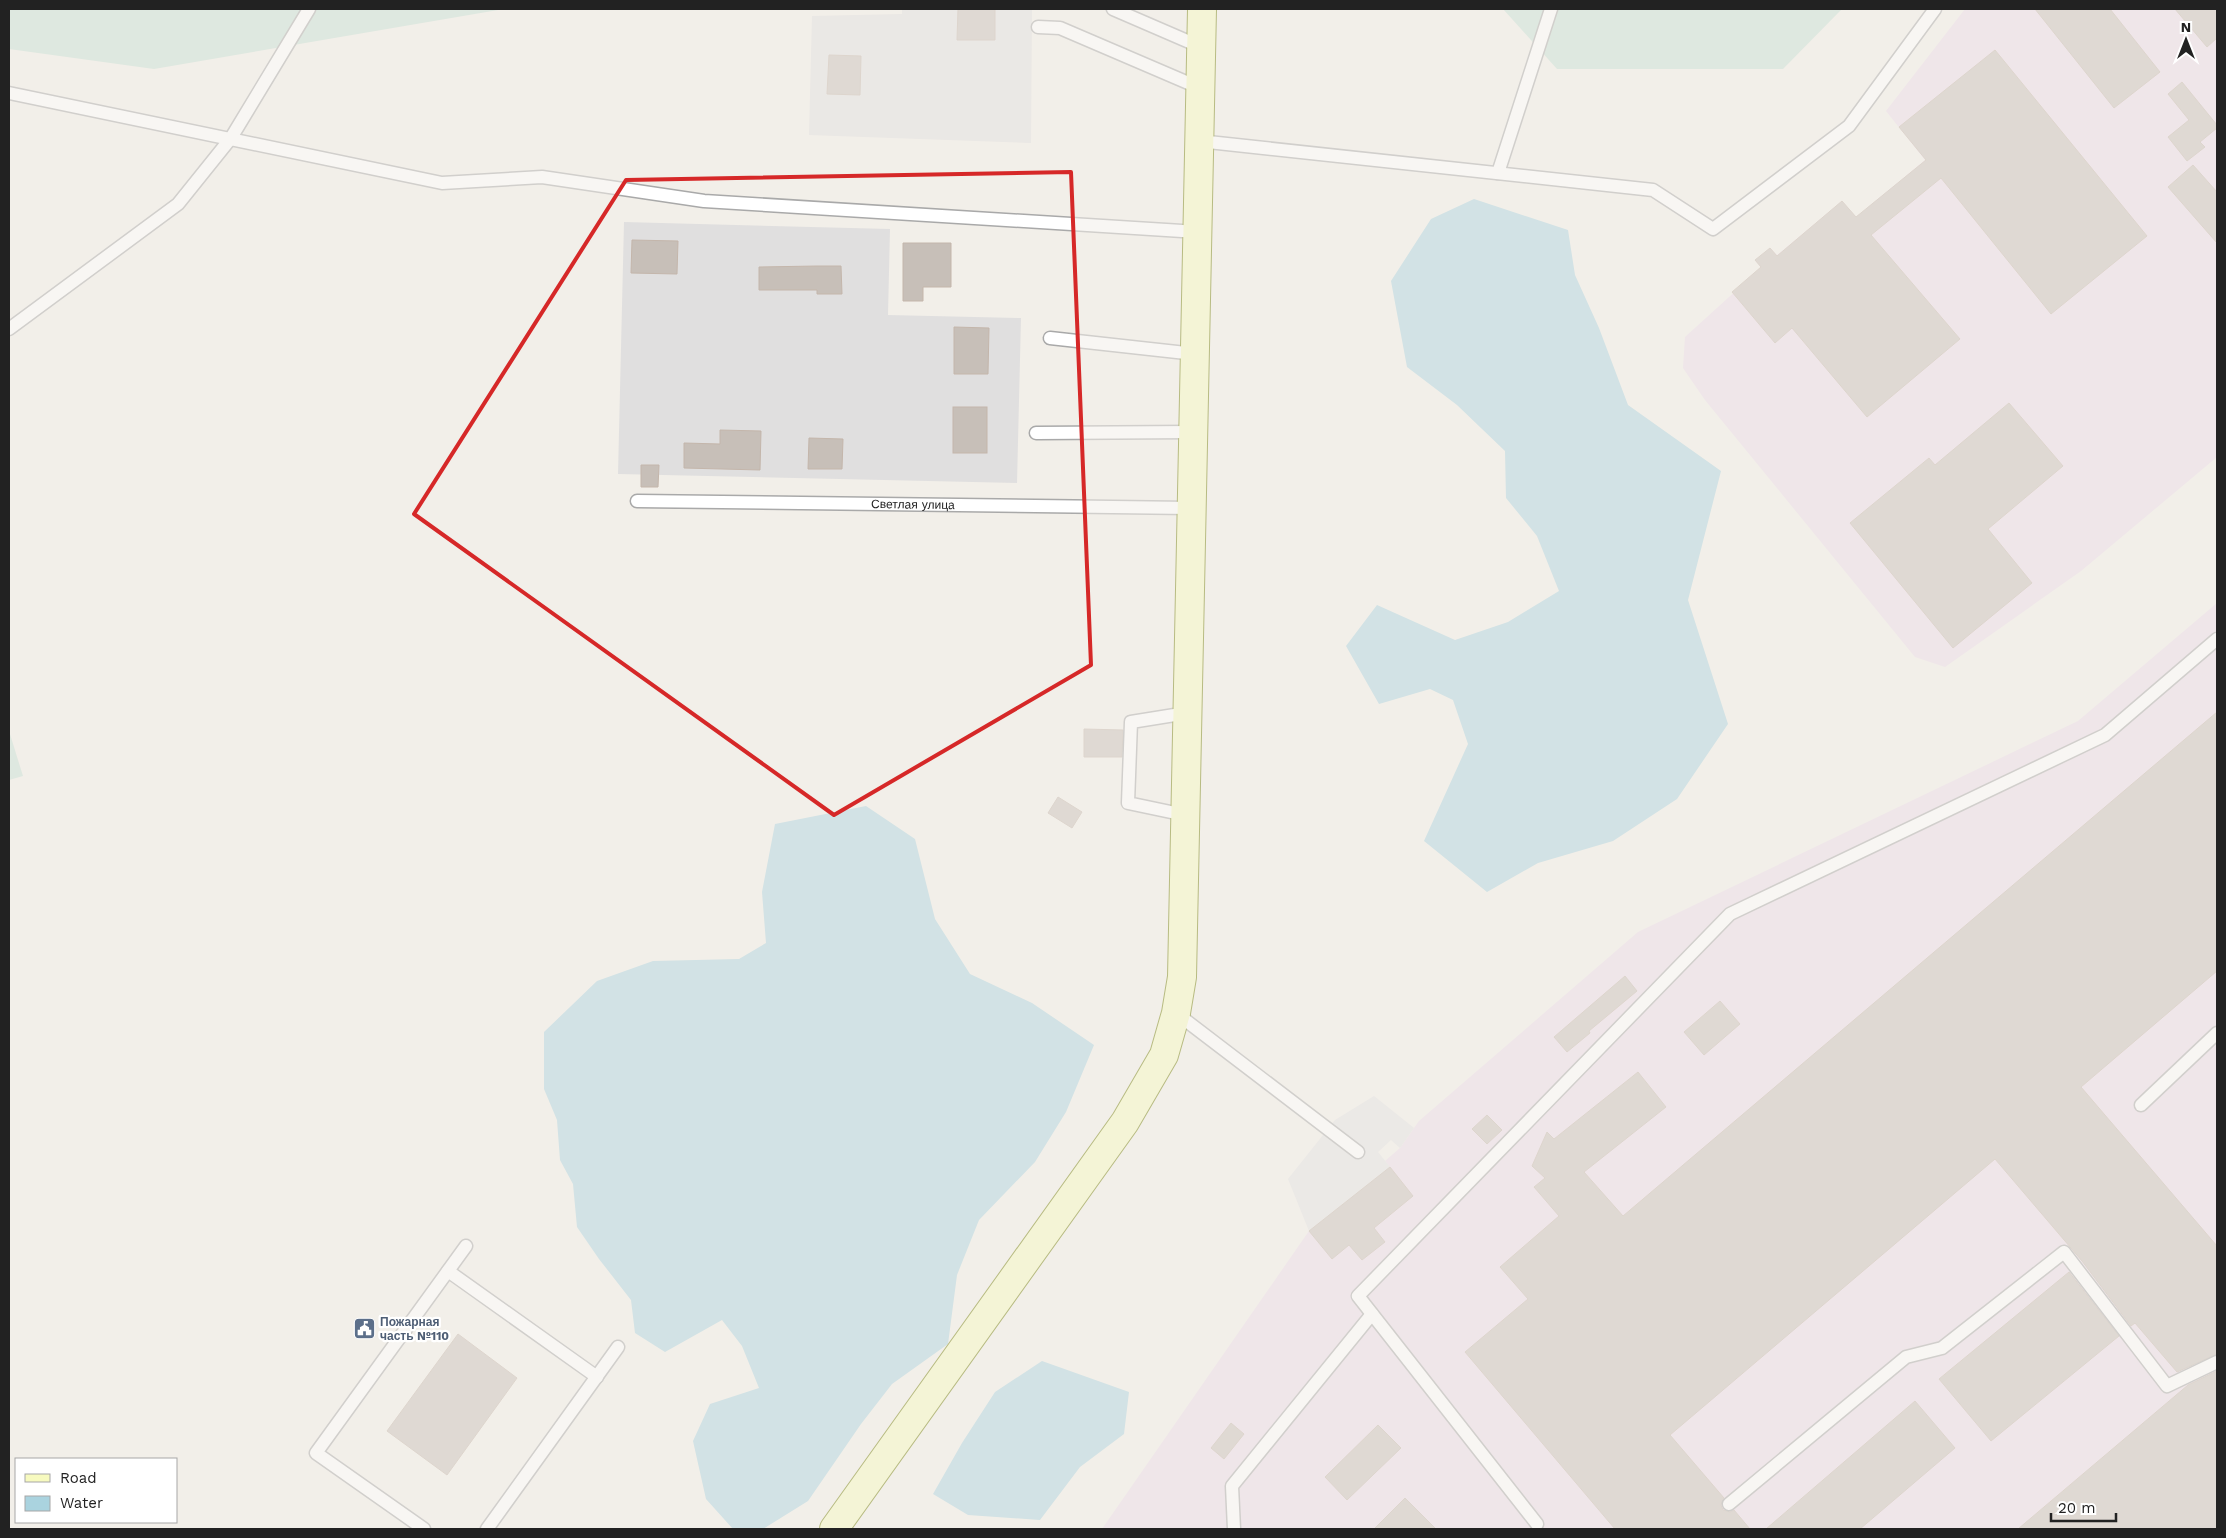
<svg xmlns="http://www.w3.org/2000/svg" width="2226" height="1538" font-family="'Work Sans',sans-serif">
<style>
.residential{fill:#e0dfdf}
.industrial{fill:#ebdbe8}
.wetland{fill:#c6e0d4}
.parking{fill:#e2e2e2}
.water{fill:#aad3df}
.building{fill:#c7bfb8;stroke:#c4b6ab}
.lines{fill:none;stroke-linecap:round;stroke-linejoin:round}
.service-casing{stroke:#a9a9a9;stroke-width:15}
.secondary-casing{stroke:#707d05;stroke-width:30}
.service{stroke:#fff;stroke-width:12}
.secondary{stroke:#f7fabf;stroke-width:28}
.marked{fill:none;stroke:#d62828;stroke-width:4;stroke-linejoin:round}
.labels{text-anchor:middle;stroke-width:4.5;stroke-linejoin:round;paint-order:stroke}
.street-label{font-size:12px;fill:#222;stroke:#fff}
.service-label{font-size:12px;font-weight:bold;fill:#4e5e75;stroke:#fff;text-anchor:start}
</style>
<rect width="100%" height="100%" fill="#f2efe9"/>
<!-- residential -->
<g class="residential">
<path d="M902 9H1032L1031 143 809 135 812 16 902 14Z"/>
<path d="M624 222 890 229 888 315 1021 318 1017 483 618 474Z"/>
</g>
<!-- industrial -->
<g class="industrial">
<path d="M1965 9H2217V457L2081 571 1945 667 1915 657 1705 400 1683 368 1685 337 1761 268 1755 260 1770 248 1777 255 1842 201 1856 217 1925 160 1886 111Z"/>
<path d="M2217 603V1529H1102L1309 1231 1390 1167 1385 1161 1400 1148 1419 1121 1638 932 2078 721Z"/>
</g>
<!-- wetland -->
<g class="wetland">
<path d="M9 9H504L154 69 9 49Z"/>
<path d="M1503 9H1842L1783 69H1557Z"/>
<path d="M9 731 23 776 9 780Z"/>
</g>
<!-- parking -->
<path class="parking" d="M1374 1096 1414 1128 1400 1148 1391 1140 1378 1152 1390 1167 1309 1231 1288 1179 1335 1120Z"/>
<!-- water -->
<g class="water">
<path d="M1474 199 1568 230 1575 275 1599 328 1628 405 1721 471 1688 600 1728 724 1677 799 1613 841 1538 863 1487 892 1424 841 1468 744 1453 700 1430 689 1379 704 1346 646 1377 605 1455 640 1508 622 1559 591 1537 536 1506 498 1505 451 1457 405 1407 367 1391 281 1431 219Z"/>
<path d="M866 806 915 839 935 919 970 974 1032 1003 1094 1045 1066 1112 1035 1162 979 1220 957 1275 948 1344 892 1384 861 1424 808 1501 763 1529H733L706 1499 693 1441 710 1404 759 1388 742 1346 722 1320 665 1352 635 1333 631 1300 599 1259 577 1227 573 1184 560 1160 557 1120 544 1089V1032L597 981 653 961 739 959 766 943 762 892 775 824Z"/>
<path d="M1042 1361 1129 1392 1124 1434 1080 1467 1040 1520 968 1515 933 1494 962 1443 995 1392Z"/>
</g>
<!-- building -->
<g class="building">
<path d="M958 9H995V40H957Z"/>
<path d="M2035 9H2110L2160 72 2114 108Z"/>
<path d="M2175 9H2217V38L2207 47Z"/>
<path d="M1995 50 2147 236 2051 314 1941 178 1871 235 1960 339 1867 417 1792 328 1775 343 1732 292 1761 267 1755 260 1770 248 1777 256 1842 201 1856 217 1926 160 1899 127Z"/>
<path d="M829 55 861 56 860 95 827 94Z"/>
<path d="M2182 82 2217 125V128L2200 142 2205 147 2187 161 2168 137 2189 120 2168 94Z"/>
<path d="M2193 165 2217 192V243L2168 187Z"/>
<path d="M632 240 678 241 677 274 631 273Z"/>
<path d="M903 243H951V287H923V301H903Z"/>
<path d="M817 266H841L842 294H817V290H759V267Z"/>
<path d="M954 327 989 328 988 374H954Z"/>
<path d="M2009 403 2063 466 1988 529 2032 583 1953 648 1850 523 1929 458 1935 465Z"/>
<rect x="953" y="407" width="34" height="46"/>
<path d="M720 430 761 431 760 470 684 468V443L720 444Z"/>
<path d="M809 438 843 439 842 469H808Z"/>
<path d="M641 465H659L658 487H641Z"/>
<path d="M2217 712V971L2081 1087 2217 1246V1354L2177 1372 2135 1323 2131 1326 2082 1261 1995 1159 1670 1435 1724 1498 1721 1505 1723 1510 1730 1512 1734 1510 1750 1529H1615L1465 1352 1528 1299 1500 1267 1559 1216 1534 1187 1545 1178 1532 1166 1547 1132 1554 1139 1638 1072 1666 1107 1584 1172 1623 1216Z"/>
<path d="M1084 729 1123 730 1122 757H1084Z"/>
<path d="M1058 797 1082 812 1072 828 1048 813Z"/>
<path d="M1625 976 1637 991 1589 1031 1590 1033 1567 1052 1554 1037Z"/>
<path d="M1720 1001 1740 1024 1704 1055 1684 1032Z"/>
<path d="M1487 1115 1502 1130 1487 1144 1472 1129Z"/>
<path d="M1390 1167 1413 1196 1374 1228 1385 1242 1362 1260 1349 1245 1332 1259 1309 1231Z"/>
<path d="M2069 1272 2119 1336 1991 1441 1939 1379Z"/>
<path d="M458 1334 517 1378 447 1475 387 1431Z"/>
<path d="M2217 1371V1529H2018L2188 1385Z"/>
<path d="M1915 1401 1955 1448 1860 1529H1766Z"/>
<path d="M1231 1423 1244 1434 1224 1459 1211 1448Z"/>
<path d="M1378 1425 1401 1448 1347 1500 1325 1477Z"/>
<path d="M1405 1498 1436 1529H1374Z"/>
</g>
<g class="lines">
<defs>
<g id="service">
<path d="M1113 9 1201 47"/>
<path d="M1038 27 1060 28 1200 88"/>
<path d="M9 93 442 183 542 177 704 201 1198 232"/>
<path d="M1199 141 1653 190 1713 229 1849 126 1935 9"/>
<path d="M1498 173 1551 9"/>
<path d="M9 329 178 204 231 138 309 9"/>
<path d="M1050 338 1195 354"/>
<path d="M1036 433 1193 432"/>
<path id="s1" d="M637 501 1190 508"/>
<path d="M1185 815 1128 803 1131 722 1187 713"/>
<path d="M1176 1013 1358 1152"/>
<path d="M2141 1105 2217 1033"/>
<path d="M448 1271 597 1377"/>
<path d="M1729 1504 1906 1357 1942 1348 2064 1252 2167 1386 2217 1362"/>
<path d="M1537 1524 1358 1296 1730 914 2105 735 2217 639"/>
<path d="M424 1529 316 1453 466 1246"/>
<path d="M487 1529 618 1347"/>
<path d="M1234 1529 1232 1486 1372 1314"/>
</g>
<path id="secondary" d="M834 1529 1125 1122 1164 1055 1176 1013 1182 977 1202 9"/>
</defs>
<!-- service casing -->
<use href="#service" class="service-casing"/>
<!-- secondary casing -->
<use href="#secondary" class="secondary-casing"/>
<!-- service -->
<use href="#service" class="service"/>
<!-- secondary -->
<use href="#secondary" class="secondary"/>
</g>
<!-- marked area -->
<path d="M0 0H2226V1538H0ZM1071 172 1091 665 834 815 414 514 626 180Z" fill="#f2efe9" fill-opacity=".55" fill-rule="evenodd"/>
<path class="marked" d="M1071 172 1091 665 834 815 414 514 626 180Z"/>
<!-- icons -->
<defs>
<symbol id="civic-square" viewBox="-11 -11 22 22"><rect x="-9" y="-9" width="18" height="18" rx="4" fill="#5c6f8a" stroke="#fff"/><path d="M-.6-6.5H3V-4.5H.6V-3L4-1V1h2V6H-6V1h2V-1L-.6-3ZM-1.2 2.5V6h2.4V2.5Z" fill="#fff"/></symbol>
</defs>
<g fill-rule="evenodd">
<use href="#civic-square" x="352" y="1316" width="25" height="25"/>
</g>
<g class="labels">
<!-- street labels -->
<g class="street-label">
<text dy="4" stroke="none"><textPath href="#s1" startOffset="276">Светлая улица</textPath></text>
</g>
<!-- service labels -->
<g class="service-label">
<text x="380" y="1326">Пожарная<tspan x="380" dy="14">часть №110</tspan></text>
</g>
</g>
<!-- border -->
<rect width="2226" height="1538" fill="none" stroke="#222222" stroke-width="20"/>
<!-- legend -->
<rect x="15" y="1458" width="162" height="65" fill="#ffffff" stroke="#a7a7a7"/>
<rect x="25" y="1474" width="25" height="8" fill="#f7fabf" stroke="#a7a7a7"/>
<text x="60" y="1483" font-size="15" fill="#222222">Road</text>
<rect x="25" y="1496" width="25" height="15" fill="#aad3df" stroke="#a7a7a7"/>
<text x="60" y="1508" font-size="15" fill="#222222">Water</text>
<!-- north arrow -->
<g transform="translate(2186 40)" stroke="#ffffff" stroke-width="4" paint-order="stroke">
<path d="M0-4L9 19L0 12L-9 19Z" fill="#222222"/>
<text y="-8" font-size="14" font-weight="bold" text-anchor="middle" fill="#222222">N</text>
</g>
<!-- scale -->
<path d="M2051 1513v8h65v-8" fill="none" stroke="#222222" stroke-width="2.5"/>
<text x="2058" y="1513" font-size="15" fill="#222222" stroke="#ffffff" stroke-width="4" paint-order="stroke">20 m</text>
</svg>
